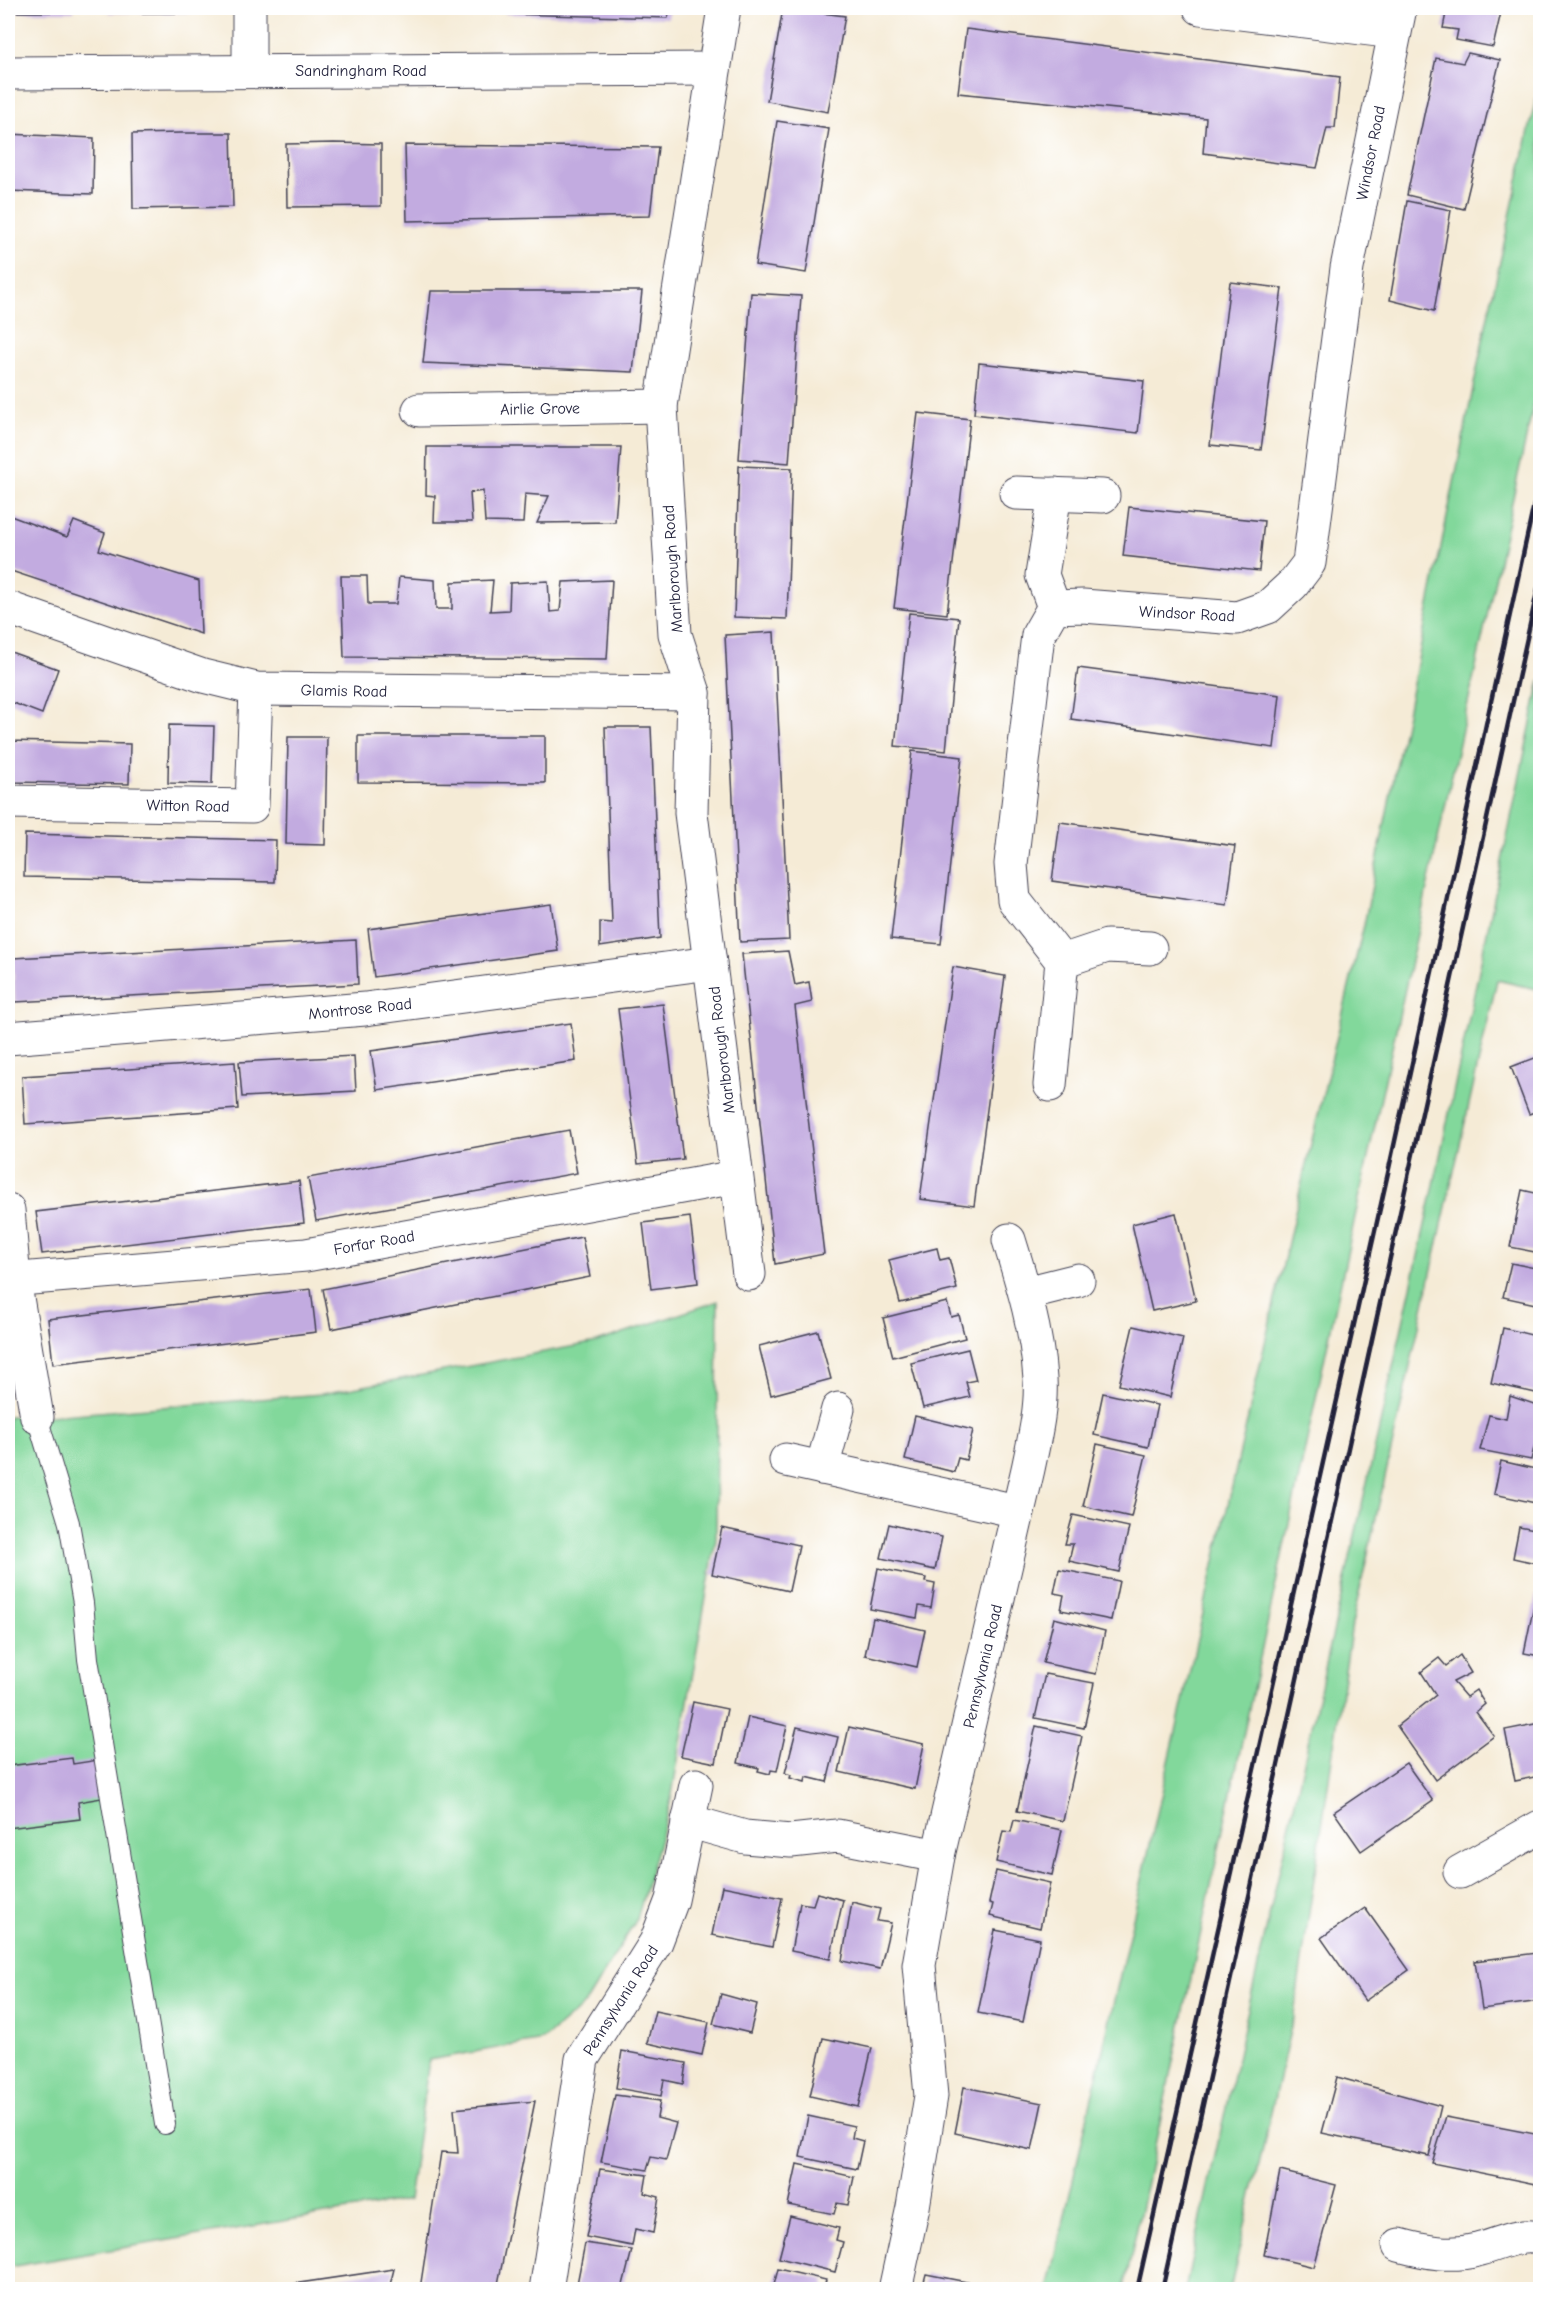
<svg xmlns="http://www.w3.org/2000/svg" width="1548" height="2297" font-family="'Comic Neue',sans-serif">
<style>
.green{fill:#82d89b;stroke:#527d6b;stroke-width:1.5}
.building{fill:#c2abe0}
.lines{fill:none;stroke-linecap:round;stroke-linejoin:round}
.service-casing{stroke:#424052;stroke-width:22}
.minor-casing{stroke:#424052;stroke-width:35}
.service{stroke:#fff;stroke-width:20}
.minor{stroke:#fff;stroke-width:33}
.rail{stroke:#22223b;stroke-width:4.5}
.labels{text-anchor:middle;stroke-width:5;stroke-linejoin:round;paint-order:stroke}
.street-label{font-size:16px;fill:#22223b;stroke:#fff}
</style>
<rect width="100%" height="100%" fill="#fff"/>
<filter id="ink" filterUnits="userSpaceOnUse"><feTurbulence type="fractalNoise" baseFrequency=".0167" numOctaves="2"/><feDisplacementMap in="SourceGraphic" scale="12" xChannelSelector="R" yChannelSelector="G"/><feConvolveMatrix kernelMatrix="1 2 1 2 8 2 1 2 1" color-interpolation-filters="sRGB"/></filter>
<filter id="wash" filterUnits="userSpaceOnUse"><feTurbulence type="fractalNoise" baseFrequency=".008" numOctaves="4" result="noise"/><feDisplacementMap in="SourceGraphic" scale="24" xChannelSelector="R" yChannelSelector="G"/><feGaussianBlur stdDeviation="1.35" result="paint"/><feColorMatrix in="noise" values="0 0 0 0 0 0 0 0 0 0 0 0 0 0 0 0 0 1.4 0 .05"/><feComposite in="paint" operator="in"/></filter>
<g filter="url(#wash)">
<rect width="100%" height="100%" fill="#f5ebd6"/>
<!-- green -->
<g class="green">
<path d="M1540 81V375L1363 1180 1124 2289H1048L1304 1173 1364 925 1486 325Z"/>
<path d="M1540 680V990L1497 980 1352 1624 1294 2014 1230 2289H1185L1432 1194Z"/>
<path d="M718 1301 716 1539 671 1800 637 1919 585 2004 543 2040 429 2060 409 2200 8 2267V1416L37 1417 322 1394 597 1342Z"/>
</g>
<g id="blocks">
<!-- building -->
<g class="building">
<rect x="8" y="8" width="66" height="4"/>
<rect x="109" y="8" width="89" height="5"/>
<path d="M505 8H670L668 18 505 14Z"/>
<path d="M783 8 845 16 828 112 767 101Z"/>
<path d="M1447 8H1502L1493 47 1456 40 1458 30 1443 28Z"/>
<path d="M966 29 1340 77 1335 128H1327L1317 168 1203 153 1206 118 958 93Z"/>
<path d="M1468 53 1500 60 1464 209 1407 195 1436 58 1463 63Z"/>
<path d="M777 121 829 129 806 273 755 265Z"/>
<path d="M181 133H231L233 207 133 209 132 134Z"/>
<path d="M8 134 94 138 93 194 8 191Z"/>
<path d="M334 143 381 144V206L287 207 286 144Z"/>
<path d="M405 145 658 147 650 216 407 221Z"/>
<path d="M1407 201 1451 210 1434 311 1390 300Z"/>
<path d="M1230 282 1282 288 1261 450 1210 445Z"/>
<path d="M431 291H642L633 372 423 363Z"/>
<path d="M751 293 801 296 789 463 739 459Z"/>
<path d="M979 363 1144 381 1138 433 974 414Z"/>
<path d="M918 413 970 419 947 614 894 608Z"/>
<path d="M427 447H621L615 522 537 523 549 496 525 494 523 523 485 522 483 491 470 493 472 522H434L435 496 426 495Z"/>
<path d="M739 466 792 468 787 619 734 617Z"/>
<path d="M1129 507 1264 521 1259 571 1123 556Z"/>
<path d="M8 515 67 537 74 521 105 533 99 550 199 581 201 634 8 570Z"/>
<path d="M341 576H367L368 604H396L399 577 435 580 436 609H452V582L493 580 490 611 509 610 510 583 548 581 550 612 560 611 563 582 612 580 607 659 344 657Z"/>
<path d="M909 613 959 618 946 751 895 746Z"/>
<path d="M774 632 789 940 740 942 725 635Z"/>
<path d="M8 651 58 669 42 714 8 701Z"/>
<path d="M1078 668 1280 695 1274 748 1071 719Z"/>
<path d="M169 725 214 726 212 784 168 783Z"/>
<path d="M605 727H651L660 938 600 947V922L612 923Z"/>
<path d="M358 736H545V783L358 782Z"/>
<path d="M288 737H327L325 845 286 844Z"/>
<path d="M8 741 130 744 129 784 8 782Z"/>
<path d="M912 751 962 757 941 944 891 939Z"/>
<path d="M1060 822 1235 846 1227 905 1052 881Z"/>
<path d="M25 834 276 840 275 882 24 877Z"/>
<path d="M551 904 558 951 374 977 368 929Z"/>
<path d="M356 940 358 984 15 1002 13 958Z"/>
<path d="M788 951 795 985 809 982 812 1002 795 1006 824 1254 775 1264 742 954Z"/>
<path d="M953 967 1005 976 974 1206 920 1199Z"/>
<path d="M663 1004 683 1159 638 1164 618 1009Z"/>
<path d="M571 1023 576 1061 377 1090 371 1051Z"/>
<path d="M354 1056 356 1091 242 1097 239 1062Z"/>
<path d="M1540 1056V1110L1529 1114 1511 1067Z"/>
<path d="M235 1062 238 1109 25 1124 22 1076Z"/>
<path d="M569 1130 577 1173 316 1221 308 1178Z"/>
<path d="M299 1181 304 1223 42 1254 36 1212Z"/>
<path d="M1522 1190 1540 1194V1253L1510 1247Z"/>
<path d="M1176 1213 1196 1301 1152 1311 1132 1224Z"/>
<path d="M690 1217 698 1283 651 1289 643 1223Z"/>
<path d="M582 1237 590 1277 331 1329 323 1289Z"/>
<path d="M937 1248 940 1260 949 1258 957 1289 900 1303 889 1260Z"/>
<path d="M1511 1263 1540 1269V1305L1503 1297Z"/>
<path d="M311 1289 316 1332 53 1364 48 1319Z"/>
<path d="M947 1302 951 1317 959 1315 965 1338 893 1357 883 1318Z"/>
<path d="M1133 1326 1183 1338 1170 1397 1119 1385Z"/>
<path d="M1503 1328 1540 1337V1394L1491 1383Z"/>
<path d="M818 1331 831 1379 771 1395 759 1346Z"/>
<path d="M968 1349 976 1380 966 1382 970 1397 923 1408 911 1363Z"/>
<path d="M1103 1393 1157 1405 1148 1447 1094 1435Z"/>
<path d="M1510 1396 1540 1406V1424L1531 1460 1480 1450 1489 1415 1506 1419Z"/>
<path d="M915 1416 973 1430 966 1460 958 1458 954 1472 905 1460Z"/>
<path d="M1097 1444 1146 1455 1131 1517 1083 1506Z"/>
<path d="M1501 1461 1540 1470V1504L1494 1494Z"/>
<path d="M1073 1515 1129 1527 1119 1572 1069 1561 1073 1544H1065Z"/>
<path d="M889 1524 942 1537 935 1570 881 1558Z"/>
<path d="M1519 1527 1540 1531V1564L1513 1558Z"/>
<path d="M722 1528 799 1545 789 1591 712 1574Z"/>
<path d="M878 1568 926 1578 925 1582 935 1584 931 1608 919 1606 917 1618 870 1609Z"/>
<path d="M1059 1569 1119 1581 1111 1620 1061 1610 1064 1595 1054 1593Z"/>
<path d="M1536 1595 1540 1596V1656L1524 1653Z"/>
<path d="M873 1618 925 1630 917 1667 865 1655Z"/>
<path d="M1054 1618 1105 1631 1096 1674 1043 1663Z"/>
<path d="M1460 1655 1471 1673 1453 1682 1466 1697 1476 1690 1485 1704 1476 1712 1494 1736 1435 1780 1397 1726 1436 1695 1421 1672 1439 1658 1446 1666Z"/>
<path d="M1045 1674 1094 1683 1084 1728 1035 1718Z"/>
<path d="M693 1702 727 1709 716 1763 681 1756Z"/>
<path d="M748 1717 787 1726 777 1771 771 1770 770 1774 758 1771 759 1768 738 1763Z"/>
<path d="M1540 1723V1776L1515 1781 1505 1730Z"/>
<path d="M1036 1726 1082 1736 1063 1821 1017 1811Z"/>
<path d="M797 1727 838 1737 827 1782 806 1777 805 1782 790 1778 791 1775 785 1773Z"/>
<path d="M849 1727 924 1744 915 1789 839 1772Z"/>
<path d="M72 1758 73 1764 98 1760 102 1798 78 1802 80 1819 8 1828V1766Z"/>
<path d="M1406 1763 1433 1801 1361 1851 1334 1812Z"/>
<path d="M1014 1820 1062 1830 1052 1875 996 1862 1003 1831 1011 1832Z"/>
<path d="M996 1871 1050 1883 1040 1928 990 1916 993 1904 989 1903Z"/>
<path d="M722 1886 782 1898 772 1947 712 1935Z"/>
<path d="M817 1893 843 1900 830 1959 791 1951 800 1903 813 1905Z"/>
<path d="M852 1902 880 1909 877 1921 891 1923 880 1969 842 1961Z"/>
<path d="M1365 1908 1409 1970 1365 2001 1321 1938Z"/>
<path d="M995 1930 1040 1939 1023 2022 978 2013Z"/>
<path d="M1537 1953 1540 2001 1482 2009 1475 1961Z"/>
<path d="M721 1994 757 2004 750 2033 713 2024Z"/>
<path d="M655 2011 709 2022 702 2055 647 2043Z"/>
<path d="M823 2038 872 2048 858 2107 810 2096Z"/>
<path d="M622 2051 686 2063 683 2084 664 2080 661 2096 616 2088Z"/>
<path d="M1337 2077 1441 2106 1429 2156 1322 2133Z"/>
<path d="M964 2087 1042 2103 1032 2150 955 2133Z"/>
<path d="M615 2095 660 2101 657 2118 676 2123 666 2160 651 2157 647 2170 601 2162Z"/>
<path d="M535 2101 497 2289H420L441 2152 458 2153 454 2109Z"/>
<path d="M808 2116 854 2126 852 2138 863 2141 857 2169 800 2157Z"/>
<path d="M1446 2117 1540 2135V2185L1432 2163Z"/>
<path d="M797 2164 854 2177 848 2205 837 2203 834 2214 788 2205Z"/>
<path d="M600 2169 647 2175 644 2193 659 2197 653 2233 635 2229 632 2246 586 2237Z"/>
<path d="M1280 2171 1336 2185 1314 2267 1264 2255Z"/>
<path d="M790 2216 839 2228 836 2240 843 2242 835 2272 779 2258Z"/>
<path d="M585 2243 632 2250 622 2289H576Z"/>
<path d="M394 2269 389 2289H266V2288Z"/>
<path d="M778 2269 826 2280 824 2289H773Z"/>
<path d="M926 2274 997 2288 996 2289H922Z"/>
</g>
</g>
</g>
<g filter="url(#ink)">
<use href="#blocks" fill-opacity="0" stroke="#424052" stroke-width="1.5"/>
<g class="lines">
<defs>
<path id="service" d="M37 1417 69 1523 83 1603 88 1659 165 2124"/>
<g id="minor">
<path d="M249 8V71"/>
<path d="M724 8 661 406 675 634 694 693 691 813 749 1274"/>
<path d="M1200 8 1394 32"/>
<path d="M8 73 714 69"/>
<path d="M419 410 661 406"/>
<path d="M1016 493 1103 496"/>
<path d="M1054 607 1042 575 1055 494"/>
<path d="M8 608 203 676 256 689 694 693"/>
<path d="M8 802 252 806 256 689"/>
<path d="M1062 961 1107 946 1150 948"/>
<path d="M8 1038 365 1009 710 963"/>
<path d="M1050 1085 1062 961 1014 900 1011 864 1038 635 1054 607 1083 606 1237 618 1268 607 1293 584 1309 563 1347 268 1400 8"/>
<path d="M8 1210 14 1280 37 1417"/>
<path d="M8 1280 306 1255 736 1177"/>
<path d="M1026 1293 1078 1280"/>
<path d="M786 1460 1017 1511"/>
<path d="M822 1468 838 1409"/>
<path d="M688 1821 745 1837 791 1841 837 1836 938 1856"/>
<path d="M1460 1872 1540 1827"/>
<path d="M1399 2245C1425 2252 1451 2257 1477 2250 1499 2245 1517 2233 1540 2238"/>
<path d="M546 2290 582 2059 656 1942 672 1900 696 1785"/>
<path d="M895 2290 913 2207 931 2096 919 1965 938 1856 1028 1469C1034 1440 1042 1408 1040 1379 1037 1331 1023 1285 1009 1240"/>
</g>
</defs>
<!-- service casing -->
<use href="#service" class="service-casing"/>
<!-- minor casing -->
<use href="#minor" class="minor-casing"/>
<!-- service -->
<use href="#service" class="service"/>
<!-- minor -->
<use href="#minor" class="minor"/>
<!-- rail -->
<g class="rail">
<path d="M1137 2290 1388 1173 1540 477"/>
<path d="M1162 2290 1540 579"/>
</g>
</g>
</g>
<g class="labels">
<!-- street labels -->
<g class="street-label">
<text x="361" y="76">Sandringham Road</text>
<text transform="translate(1370 153) rotate(-79)" y="6">Windsor Road</text>
<text transform="translate(540 408) rotate(-1)" y="6">Airlie Grove</text>
<text transform="translate(672 569) rotate(-94)" y="6">Marlborough Road</text>
<text transform="translate(1187 613) rotate(3)" y="6">Windsor Road</text>
<text transform="translate(344 690) rotate(1)" y="6">Glamis Road</text>
<text transform="translate(188 805) rotate(1)" y="6">Witton Road</text>
<text transform="translate(360 1008) rotate(-6)" y="6">Montrose Road</text>
<text transform="translate(721 1050) rotate(-97)" y="6">Marlborough Road</text>
<text transform="translate(374 1242) rotate(-10)" y="6">Forfar Road</text>
<text transform="translate(982 1666) rotate(-77)" y="6">Pennsylvania Road</text>
<text transform="translate(620 2000) rotate(-58)" y="6">Pennsylvania Road</text>
</g>
</g>
<!-- margin -->
<rect width="1548" height="2297" fill="none" stroke="#fff" stroke-width="30"/>
</svg>
